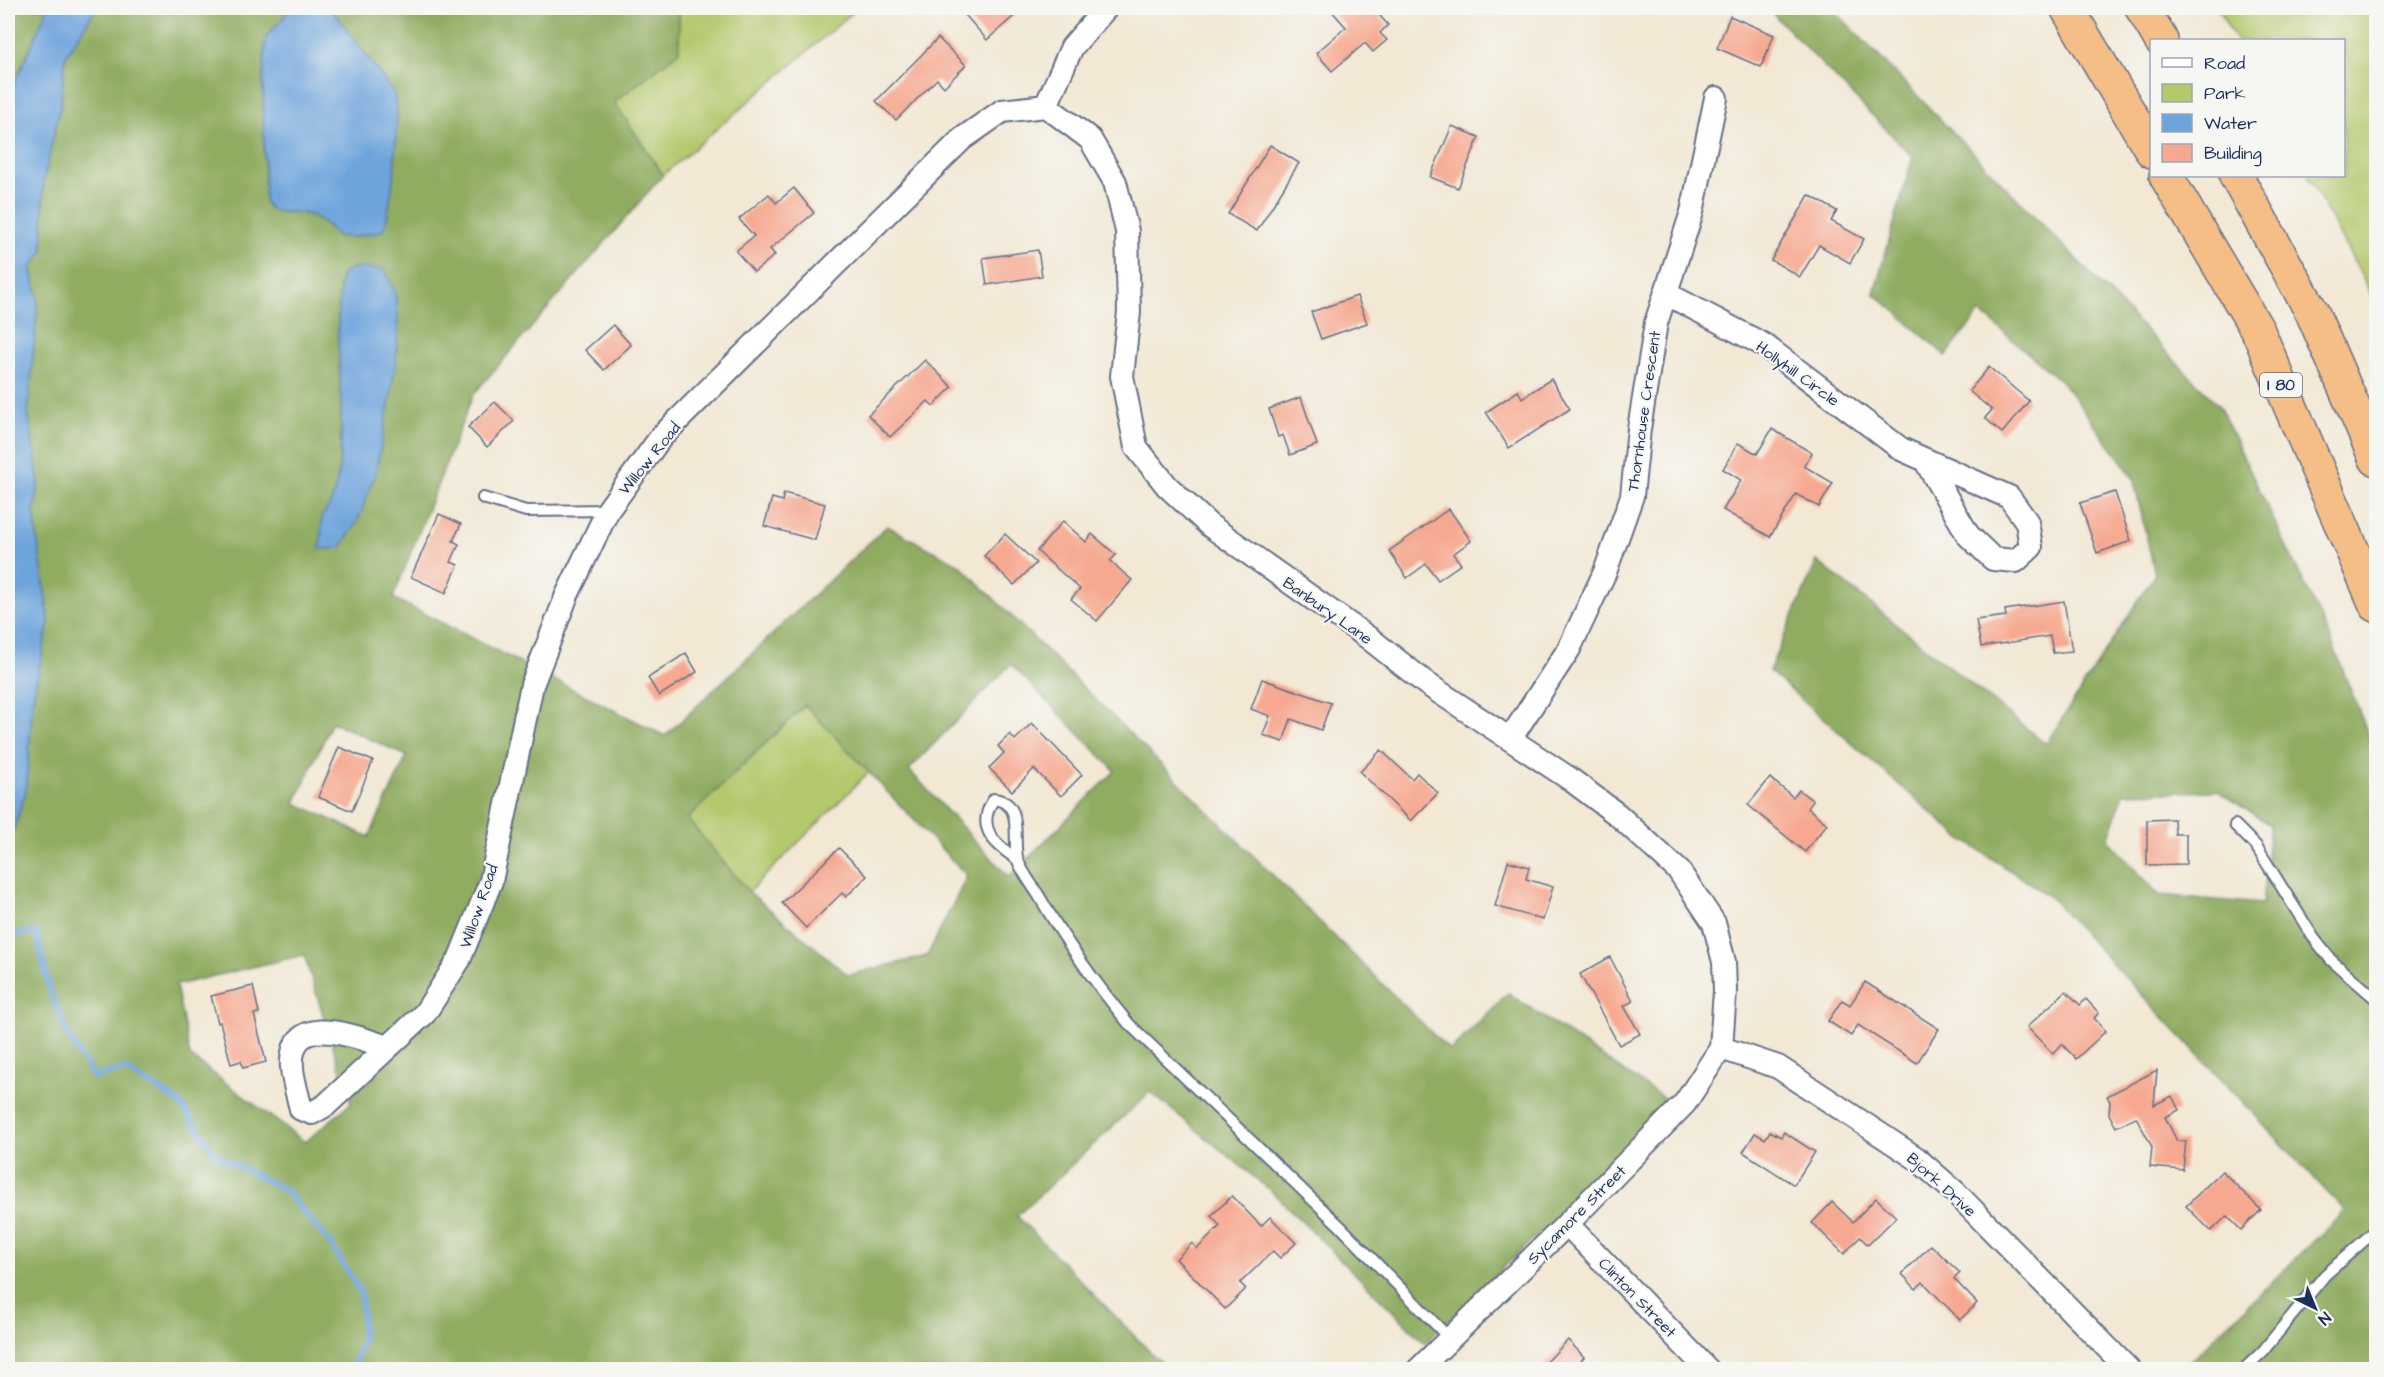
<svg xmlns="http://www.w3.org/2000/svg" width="2384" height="1377" font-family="'Architects Daughter',sans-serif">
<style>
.green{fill:#b4c86c;stroke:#687c65;stroke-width:1.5}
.forest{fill:#8fac60;stroke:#556e5f;stroke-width:1.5;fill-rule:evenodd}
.water{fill:#6ea4dc;stroke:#446a9d;stroke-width:1.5}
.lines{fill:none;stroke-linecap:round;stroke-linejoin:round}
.stream{stroke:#6ea4dc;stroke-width:6}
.building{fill:#f6a990}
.lane-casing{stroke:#667087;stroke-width:14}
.street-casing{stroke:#667087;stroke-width:26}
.highway-casing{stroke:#667087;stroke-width:36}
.lane{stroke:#fff;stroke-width:10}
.street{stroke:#fff;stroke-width:22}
.highway{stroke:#f5be86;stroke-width:33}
.labels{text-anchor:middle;stroke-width:4.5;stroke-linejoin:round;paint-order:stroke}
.shield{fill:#f6f6f2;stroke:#5d6b8a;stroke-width:1.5}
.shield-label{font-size:15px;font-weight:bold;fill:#1b2f5e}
.street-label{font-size:16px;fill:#1b2f5e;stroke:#f6f6f2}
</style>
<rect width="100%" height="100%" fill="#f6f6f2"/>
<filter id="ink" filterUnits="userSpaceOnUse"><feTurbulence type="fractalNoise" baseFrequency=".0167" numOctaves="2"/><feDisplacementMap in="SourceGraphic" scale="12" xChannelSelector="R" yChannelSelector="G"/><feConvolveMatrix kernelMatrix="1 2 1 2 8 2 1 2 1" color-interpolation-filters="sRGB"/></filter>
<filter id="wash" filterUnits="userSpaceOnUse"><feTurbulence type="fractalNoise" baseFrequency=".008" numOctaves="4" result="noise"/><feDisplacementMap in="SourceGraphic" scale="24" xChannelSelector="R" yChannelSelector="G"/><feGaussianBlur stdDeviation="1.35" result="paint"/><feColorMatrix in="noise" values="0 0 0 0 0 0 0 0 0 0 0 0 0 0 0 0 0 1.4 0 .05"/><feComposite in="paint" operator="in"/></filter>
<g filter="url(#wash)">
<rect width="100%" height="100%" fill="#f2e8d4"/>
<!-- green -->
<g class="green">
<path d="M679 8H858L663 175 614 102 679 52Z"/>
<path d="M2217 8H2376V303L2308 176H2344V40H2236Z"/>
<path d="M805 705 869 772 749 892 687 819Z"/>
</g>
<!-- forest -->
<g class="forest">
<path d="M8 8H48L8 98V120Z"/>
<path d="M96 8H292L266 37 263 81 265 203 273 211C308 214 313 210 338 236L386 224 394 174 397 114 394 94 331 8H679V52L614 102 663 175 473 395 393 598 665 736 887 526 960 565 1450 1051 1508 993 1671 1103 1657 1120 1425 1343 1271 1191 1150 1092 1017 1216 1167 1369 8 1370V847L26 791 33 699 49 622 34 513 39 482 28 413 38 299 31 267 43 252V183L61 102 65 57ZM341 277 375 476 366 491V501L322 516C351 489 339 376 338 336 337 317 340 296 341 277ZM1011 664 1115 771 1009 877 909 770ZM805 705 967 876 927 956 848 975 749 892 687 819ZM332 722 407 756 369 837 295 803ZM304 955 351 1103 305 1142 190 1056 176 985Z"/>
<path d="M1767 8H1832L2219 406 2329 635 2376 754V1369H2182L2345 1211 2049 896 1959 837 1769 671 1817 561 2046 744 2155 574 2133 477 2064 384 1980 312 1946 356 1874 293 1913 157ZM2218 791 2270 825 2262 904 2159 895 2108 840 2124 793Z"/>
</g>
<!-- water -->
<g class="water">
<path d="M48 8H96L65 57 61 102 43 183V252L31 267 38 299 28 413 39 482 34 513 49 622 33 699 26 791 8 847V98Z"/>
<path d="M292 8H331L394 94 397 114 394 174 386 224 382 231 355 237 338 236C313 209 308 214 273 211L265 203 263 81 266 37Z"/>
<path d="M352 268 384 269C388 277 393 286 395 294 406 343 384 426 375 476 367 491 365 505 358 520 353 530 346 539 340 548L320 549 322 516C351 489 339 376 338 336 337 317 340 296 341 276Z"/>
</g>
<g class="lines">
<!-- stream -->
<path class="stream" d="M8 935 36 932 50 991 71 1042 94 1077 125 1069 180 1103 216 1155 285 1190 330 1243 361 1293 363 1338 352 1370"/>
</g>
<g id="blocks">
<!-- building -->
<g class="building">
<path d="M959 8H1023L987 40Z"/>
<path d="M1329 8H1373L1388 25 1380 33 1387 40 1373 52 1365 43 1332 71 1316 53 1346 27Z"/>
<path d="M1730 16 1774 35 1761 67 1717 48Z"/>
<path d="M938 38 966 65 944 87 937 79 896 120 876 101Z"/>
<path d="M1452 126 1479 137 1458 188 1430 177Z"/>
<path d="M1270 145 1299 163 1257 231 1228 214Z"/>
<path d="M794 188 814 213 770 249 775 255 754 272 736 251 754 236 739 219 769 194 776 203Z"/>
<path d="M1809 195 1837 211 1831 221 1864 239 1850 263 1819 245 1800 277 1771 260Z"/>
<path d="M1038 250 1042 276 987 285 983 258Z"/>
<path d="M1357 296 1367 323 1321 339 1311 312Z"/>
<path d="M613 325 631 345 604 370 585 350Z"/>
<path d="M925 360 952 387 933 406 928 401 890 437 868 415Z"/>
<path d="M1989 367 2029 401 2002 433 1985 418 1992 410 1969 391Z"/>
<path d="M1551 379 1570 409 1509 448 1486 412 1518 391 1522 398Z"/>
<path d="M1301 397 1317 445 1290 455 1283 435 1278 437 1269 409Z"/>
<path d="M495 402 514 421 487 447 468 427Z"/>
<path d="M1772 429 1812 453 1804 466 1833 483 1819 507 1796 494 1770 537 1723 510 1741 480 1723 469 1738 443 1757 454Z"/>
<path d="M2115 492 2131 541 2097 553 2080 503Z"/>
<path d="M784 493 825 504 815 540 764 526 772 498 782 501Z"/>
<path d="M1449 509 1471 541 1453 554 1461 564 1438 580 1426 564 1407 578 1389 551Z"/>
<path d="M439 514 461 524 453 541 459 544 451 562 458 565 446 593 411 577Z"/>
<path d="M1063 521 1086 542 1092 534 1116 555 1110 561 1132 580 1097 621 1071 599 1080 589 1037 551Z"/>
<path d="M1005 534 1036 563 1014 585 984 556Z"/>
<path d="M2064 601 2072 651 2053 653 2050 636 1981 647 1976 620 2006 616 2005 610Z"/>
<path d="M686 653 697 672 659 696 648 678Z"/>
<path d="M1262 679 1331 703 1321 730 1291 719 1283 742 1263 735 1270 716 1251 709Z"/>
<path d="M1032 723 1082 775 1061 796 1034 769 1012 791 989 768 1004 753 998 746 1010 734 1015 740Z"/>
<path d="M339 747 373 761 352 811 318 797Z"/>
<path d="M1381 750 1412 779 1417 773 1438 793 1411 821 1360 772Z"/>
<path d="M1770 778 1793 797 1799 790 1813 801 1808 808 1827 824 1805 852 1748 805Z"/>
<path d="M2174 819 2175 834H2186V864L2147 865V820Z"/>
<path d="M839 848 867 876 846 897 842 893 806 928 782 903Z"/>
<path d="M1508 861 1529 867 1526 879 1553 887 1543 920 1495 906Z"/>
<path d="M1610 957 1633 1001 1624 1006 1640 1034 1619 1045 1580 974Z"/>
<path d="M1865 982 1939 1029 1917 1063 1858 1025 1851 1036 1828 1021 1842 1000 1850 1005Z"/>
<path d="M253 986 259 1013 254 1014 266 1062 243 1068 241 1061 231 1064 220 1022 218 1023 211 996Z"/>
<path d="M2066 991 2080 1005 2086 999 2099 1013 2094 1018 2106 1031 2076 1059 2062 1044 2053 1054 2027 1027Z"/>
<path d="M2157 1070 2154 1105 2172 1096 2179 1110 2165 1117 2177 1141H2186L2183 1170 2150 1167 2152 1147 2136 1117 2116 1127 2109 1114 2110 1102 2107 1096Z"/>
<path d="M1770 1131 1781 1137 1784 1132 1815 1152 1794 1185 1743 1152 1755 1133 1765 1139Z"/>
<path d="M2222 1171 2261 1210 2241 1230 2227 1216 2211 1231 2186 1206Z"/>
<path d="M1232 1196 1261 1226 1270 1217 1296 1243 1280 1258 1273 1251 1240 1283 1246 1289 1225 1309 1176 1259 1192 1243 1197 1249 1220 1226 1211 1216Z"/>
<path d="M1876 1198 1896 1217 1868 1245 1860 1237 1844 1254 1812 1223 1832 1202 1853 1222Z"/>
<path d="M1931 1245 1960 1273 1954 1279 1977 1303 1960 1320 1923 1282 1916 1289 1902 1274Z"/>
<path d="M1568 1340 1584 1357 1572 1370H1539Z"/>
</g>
</g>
</g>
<g filter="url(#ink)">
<use href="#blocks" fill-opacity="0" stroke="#667087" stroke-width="1.5"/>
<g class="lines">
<defs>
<g id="lane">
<path d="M483 498 526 511 608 510"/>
<path d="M2235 825 2256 846 2313 937 2331 960 2376 999"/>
<path d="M1017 859C994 844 975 827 994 799 1026 803 1011 841 1018 861 1023 873 1032 885 1039 896 1065 941 1096 984 1129 1024L1340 1226 1450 1339"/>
<path d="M2243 1370 2263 1351 2325 1275 2376 1230"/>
</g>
<g id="street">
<path d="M1046 106 1090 139 1115 182 1127 231 1129 312 1122 376 1136 447 1167 486 1209 525 1370 639 1427 684 1570 779 1618 815 1679 871 1714 923 1724 962 1725 991 1721 1048 1685 1103 1567 1224 1418 1370"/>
<path d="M1667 294 1764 345 1901 449 2009 497 2027 522 2031 547 2016 561 1993 559 1968 535 1925 460"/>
<path d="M1510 739 1569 649 1605 572 1632 496 1639 429 1656 323 1692 212 1716 98"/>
<path d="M388 1047C357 1038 288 1008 292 1068 293 1081 298 1096 301 1109L312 1113 326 1105 425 1013 459 960 491 881 532 685 567 595 608 510 661 437 962 139 1002 111 1046 106 1072 47 1106 8"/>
<path d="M1721 1048 1778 1067 1916 1158 1955 1192 2129 1370"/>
<path d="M1567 1224 1708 1370"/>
</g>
<g id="highway">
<path d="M2067 8 2152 151"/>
<path d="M2142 8 2161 40"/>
<path d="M2166 176 2258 331 2376 605"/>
<path d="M2236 176 2312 312 2376 459"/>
</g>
</defs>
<!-- lane casing -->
<use href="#lane" class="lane-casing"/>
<!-- street casing -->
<use href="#street" class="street-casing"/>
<!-- highway casing -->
<use href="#highway" class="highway-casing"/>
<!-- lane -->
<use href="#lane" class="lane"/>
<!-- street -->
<use href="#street" class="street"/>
<!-- highway -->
<use href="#highway" class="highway"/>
</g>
</g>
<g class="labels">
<!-- shield labels -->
<rect class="shield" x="2260" y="373" width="42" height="24" rx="4.5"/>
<g class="shield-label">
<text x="2281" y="390">I 80</text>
</g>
<!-- street labels -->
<g class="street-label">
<text transform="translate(1798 373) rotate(36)" y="6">Hollyhill Circle</text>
<text transform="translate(1643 411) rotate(-82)" y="6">Thornhouse Crescent</text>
<text transform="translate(649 458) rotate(-51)" y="6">Willow Road</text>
<text transform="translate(1328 610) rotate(35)" y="6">Banbury Lane</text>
<text transform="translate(478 906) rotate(-71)" y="6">Willow Road</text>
<text transform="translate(1942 1184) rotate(42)" y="6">Bjork Drive</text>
<text transform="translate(1576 1214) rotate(-45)" y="6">Sycamore Street</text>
<text transform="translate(1638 1297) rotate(46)" y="6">Clinton Street</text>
</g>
</g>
<!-- margin -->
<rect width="2384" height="1377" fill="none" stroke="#f6f6f2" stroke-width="30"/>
<!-- legend -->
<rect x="2150" y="39" width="195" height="138" fill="#f6f6f2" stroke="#9ea6b7" stroke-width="1.5"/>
<rect x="2162" y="58" width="30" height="9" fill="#ffffff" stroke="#9ea6b7" stroke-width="1.5"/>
<text x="2204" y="69" font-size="18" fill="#1b2f5e">Road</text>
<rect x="2162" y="84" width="30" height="18" fill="#b4c86c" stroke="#9ea6b7" stroke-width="1.5"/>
<text x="2204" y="99" font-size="18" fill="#1b2f5e">Park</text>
<rect x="2162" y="114" width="30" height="18" fill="#6ea4dc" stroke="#9ea6b7" stroke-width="1.5"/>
<text x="2204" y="129" font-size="18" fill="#1b2f5e">Water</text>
<rect x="2162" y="144" width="30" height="18" fill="#f6a990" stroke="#9ea6b7" stroke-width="1.5"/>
<text x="2204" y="159" font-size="18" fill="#1b2f5e">Building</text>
<!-- north arrow -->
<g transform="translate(2315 1308) rotate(137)" stroke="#f6f6f2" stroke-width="4.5" paint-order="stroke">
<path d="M0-4.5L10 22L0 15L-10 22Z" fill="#1b2f5e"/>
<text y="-9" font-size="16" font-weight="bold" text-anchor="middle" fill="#1b2f5e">N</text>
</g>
</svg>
